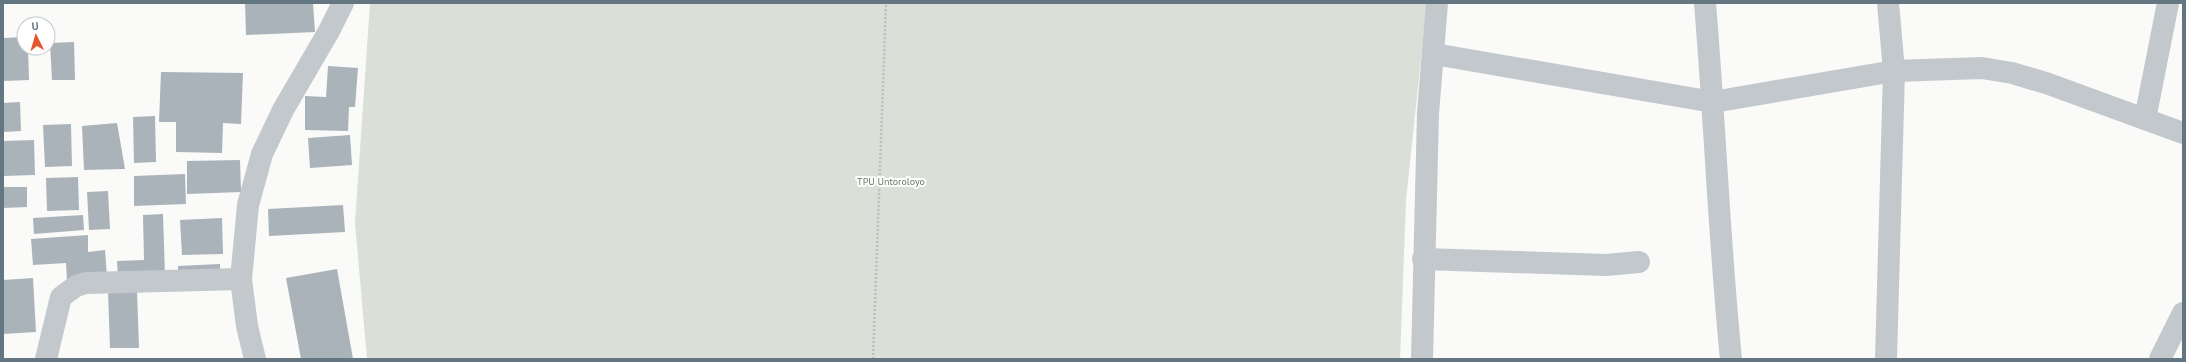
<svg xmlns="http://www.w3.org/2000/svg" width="2186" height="362" font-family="'PT Sans',sans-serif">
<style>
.green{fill:#dadfd7}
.building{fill:#aab3b9}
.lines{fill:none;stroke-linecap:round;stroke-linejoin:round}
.path{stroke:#bbbfc2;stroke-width:2.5;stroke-dasharray:2 2;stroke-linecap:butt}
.street{stroke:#c3c8cc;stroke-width:22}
.labels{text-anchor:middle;stroke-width:4;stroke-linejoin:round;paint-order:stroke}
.park-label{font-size:10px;fill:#687a64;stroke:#fff}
</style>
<rect width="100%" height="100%" fill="#fafaf8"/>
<!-- green -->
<path class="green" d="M370 3H1427L1406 200 1400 359H367L355 223Z"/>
<!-- building -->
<g class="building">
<path d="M245 3H313L315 32 246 35Z"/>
<path d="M24 37V48H28L29 80 3 81V38Z"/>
<path d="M74 42 75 80H52L50 43Z"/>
<path d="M328 66 358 68 355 107H349L348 131 305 130V96L326 97Z"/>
<path d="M161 72 243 73 241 124 223 123 222 153 176 152V122H159Z"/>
<path d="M20 102 21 131 3 132V103Z"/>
<path d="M155 116 156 162 134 163 133 117Z"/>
<path d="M117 123 125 169 84 170 82 126Z"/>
<path d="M71 124 72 166 45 167 43 125Z"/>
<path d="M350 135 352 165 310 168 308 138Z"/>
<path d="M34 140 35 175 3 176V141Z"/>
<path d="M240 160 241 192 187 194V161Z"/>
<path d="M185 174 186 204 134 206V176Z"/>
<path d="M78 177 79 210 47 211 46 178Z"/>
<path d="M3 187H27V207L3 208Z"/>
<path d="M108 191 110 229 89 230 87 192Z"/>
<path d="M343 205 345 232 269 236 268 209Z"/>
<path d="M163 214 165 276 118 277 117 261 144 260 143 215Z"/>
<path d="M83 215 84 230 34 234 33 218Z"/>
<path d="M222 218 223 254 182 255 180 220Z"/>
<path d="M88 235V252L105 250 107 277 67 280 66 263 33 265 31 239Z"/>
<path d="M220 264V278L178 279V266Z"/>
<path d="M337 269 353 359H301L286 278Z"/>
<path d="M33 278 36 332 3 334V280Z"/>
<path d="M108 291H137L139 348H110Z"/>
</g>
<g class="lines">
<!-- path -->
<path class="path" d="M873 359 886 3"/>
<!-- street -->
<g class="street">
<path d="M1705 3C1715 122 1719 241 1731 359"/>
<path d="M1434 54 1713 102 1894 71 1982 68 2012 73 2046 83 2183 133"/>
<path d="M2145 119 2168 3"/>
<path d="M1423 259 1606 265 1639 262"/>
<path d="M46 359 61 297 76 286 86 283 241 279"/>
<path d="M255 359 247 326 241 279 248 205 262 154 283 110 329 31 343 3"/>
<path d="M1422 359 1428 113 1437 3"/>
<path d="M1886 359 1894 71 1888 3"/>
<path d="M2160 359 2183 313"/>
</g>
</g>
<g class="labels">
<!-- park labels -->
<g class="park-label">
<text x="891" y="185">TPU Untoroloyo</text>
</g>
</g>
<!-- border -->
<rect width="2186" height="362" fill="none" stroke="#657683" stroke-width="8"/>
<!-- north arrow -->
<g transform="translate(36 36) rotate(355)"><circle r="19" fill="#ffffff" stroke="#c1c8cd"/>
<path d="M0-3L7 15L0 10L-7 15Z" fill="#e4572e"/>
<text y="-6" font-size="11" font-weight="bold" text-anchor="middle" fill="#657683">U</text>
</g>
</svg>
